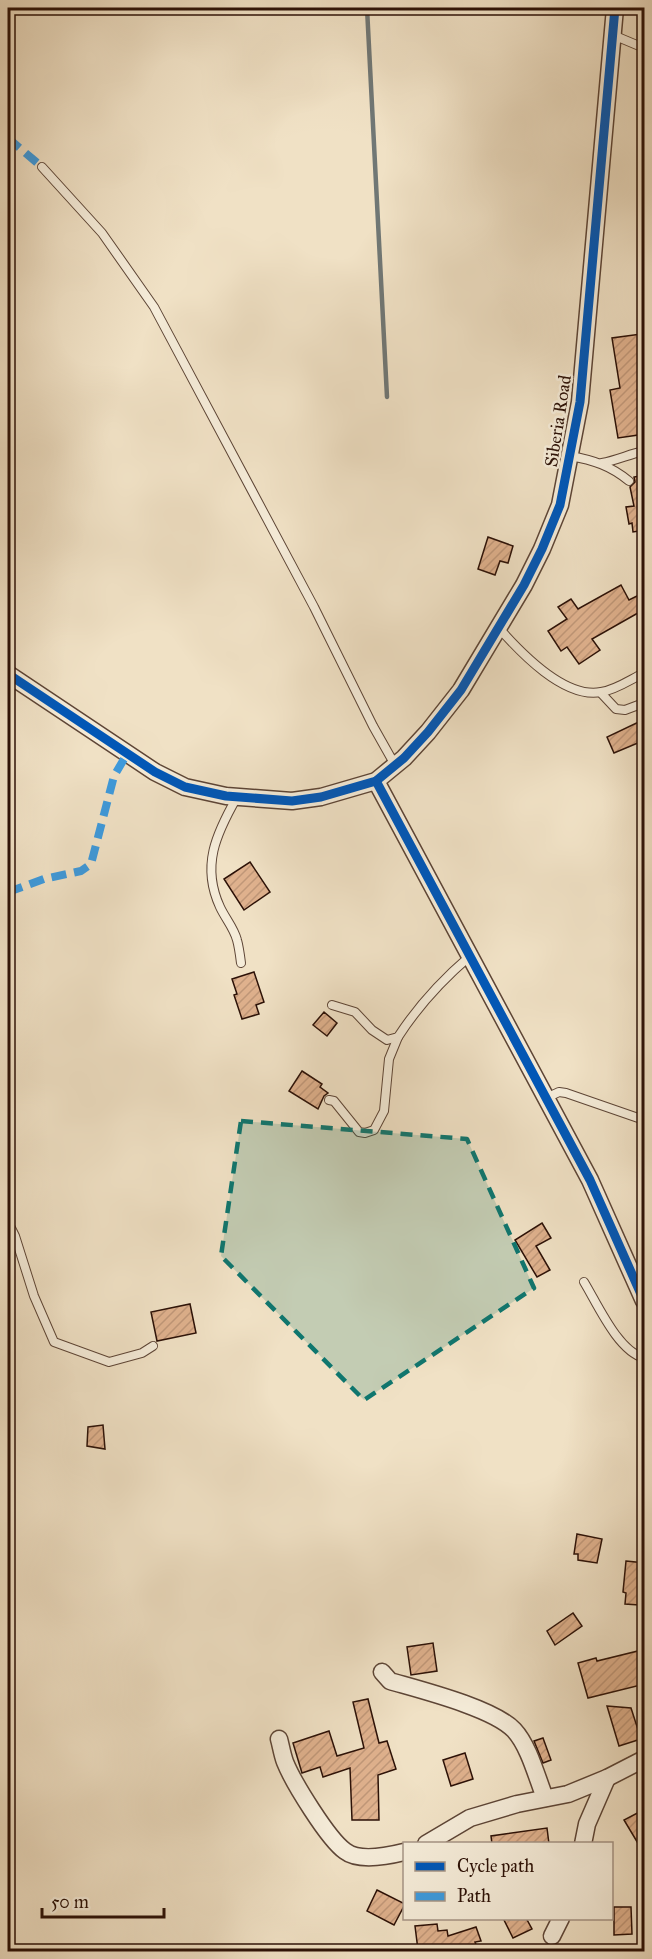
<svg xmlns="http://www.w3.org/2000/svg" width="652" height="1959" font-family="'IM FELL Great Primer',serif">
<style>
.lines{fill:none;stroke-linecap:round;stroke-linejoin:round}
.stream{stroke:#707775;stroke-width:4.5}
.building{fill:url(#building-hatch);stroke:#2c1107;stroke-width:1.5}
.service-casing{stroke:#5d4536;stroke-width:10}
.minor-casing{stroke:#5d4536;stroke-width:19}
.service{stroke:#f5ecd9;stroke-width:8}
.minor{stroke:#f5ecd9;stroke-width:16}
.quiet{stroke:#3d9add;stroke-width:8;stroke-dasharray:15 8;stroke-linecap:butt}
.cycleway-casing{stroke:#f5ecd9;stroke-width:13}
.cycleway{stroke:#0057b8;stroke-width:9}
.marked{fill:#0f766e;fill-opacity:0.2;stroke:#0f766e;stroke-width:4.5;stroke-dasharray:12 8;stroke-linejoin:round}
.labels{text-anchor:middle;stroke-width:5;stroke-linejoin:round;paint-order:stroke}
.street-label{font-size:18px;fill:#2c1107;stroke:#f5ecd9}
</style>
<defs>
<pattern id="building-hatch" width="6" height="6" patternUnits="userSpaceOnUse" patternTransform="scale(1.5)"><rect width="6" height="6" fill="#dfb18d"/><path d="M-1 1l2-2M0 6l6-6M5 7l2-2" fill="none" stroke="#c09778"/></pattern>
</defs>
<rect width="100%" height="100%" fill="#f0e1c5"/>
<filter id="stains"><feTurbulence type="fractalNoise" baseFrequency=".00333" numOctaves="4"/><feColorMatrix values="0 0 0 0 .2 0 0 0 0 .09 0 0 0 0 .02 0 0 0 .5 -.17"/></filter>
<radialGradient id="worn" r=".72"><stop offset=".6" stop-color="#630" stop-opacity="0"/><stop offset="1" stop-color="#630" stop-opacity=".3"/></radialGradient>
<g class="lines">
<!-- stream -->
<path class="stream" d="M367 8 387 397"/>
</g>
<!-- building -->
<g class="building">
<path d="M641 334 645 353V434L618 438 610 390 620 388 612 338Z"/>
<path d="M645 475V530L633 532 632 523 629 524 626 507 634 506 630 487 635 482 634 477Z"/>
<path d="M488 537 513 546 508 563 500 561 495 575 478 569Z"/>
<path d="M621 585 629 600 645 592V609L592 639 600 650 579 664 567 647 561 651 548 631 567 619 558 607 571 599 578 609Z"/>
<path d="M645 719V740L614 753 607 737Z"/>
<path d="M250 862 270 892 244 910 224 879Z"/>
<path d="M254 972 264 1002 256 1005 259 1014 242 1019 234 995 237 994 232 979Z"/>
<path d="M324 1012 337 1023 327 1036 313 1025Z"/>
<path d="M302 1071 322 1084 320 1087 328 1093 324 1096 318 1109 289 1091Z"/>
<path d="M542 1223 551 1238 536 1246 550 1270 537 1277 515 1240Z"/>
<path d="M190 1304 196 1333 157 1341 151 1312Z"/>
<path d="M103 1425 105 1449 87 1446 88 1427Z"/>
<path d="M577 1534 602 1539 597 1563 578 1560V1554H574Z"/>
<path d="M626 1561 645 1563V1596L641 1595 639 1605 625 1604 626 1593 623 1592Z"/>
<path d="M573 1613 582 1626 555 1645 547 1631Z"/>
<path d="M433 1643 437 1671 411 1675 407 1647Z"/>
<path d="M642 1650 645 1659V1684L588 1698 578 1663 596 1658 597 1661Z"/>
<path d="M368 1699 379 1743 387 1741 396 1769 378 1775 379 1820H352L350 1768 323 1777 320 1767 302 1773 293 1743 329 1731 337 1756 364 1748 353 1702Z"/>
<path d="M607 1706 631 1708 641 1739 619 1746Z"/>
<path d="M543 1738 551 1760 543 1763 534 1741Z"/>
<path d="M465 1753 473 1779 451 1786 443 1760Z"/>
<path d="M645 1809V1855L624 1820Z"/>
<path d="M547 1828 549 1844H492L491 1836Z"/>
<path d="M377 1890 405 1904 394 1925 367 1911Z"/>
<path d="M614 1907H631L632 1934 614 1935Z"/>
<path d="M503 1918H526L532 1929 513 1938Z"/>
<path d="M437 1924 438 1931 447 1930 448 1936 476 1927 481 1941 475 1942 479 1952H429V1949L418 1950 415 1926Z"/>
</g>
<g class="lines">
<defs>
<g id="service">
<path d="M613 35 644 48"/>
<path d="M42 167 102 233 154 307 314 607 373 726 395 765"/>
<path d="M570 456C593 460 611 466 629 481"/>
<path d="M602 463C617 460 630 454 644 451"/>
<path d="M498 627C520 652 564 699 601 692 616 690 631 679 644 673"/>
<path d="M601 693 616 709 625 710 641 704"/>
<path d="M237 797C216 834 201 866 220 907 225 918 234 928 237 940 239 947 240 955 241 963"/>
<path d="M332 1005 355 1012 372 1030 387 1040 398 1037C418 1006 442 980 470 956"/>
<path d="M546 1098 559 1092 566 1093 644 1120"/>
<path d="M329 1100 334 1101 359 1132 365 1133 374 1130 384 1111 389 1059 398 1037"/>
<path d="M8 1222 15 1236 34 1296 54 1342 109 1362 142 1353 153 1346"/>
<path d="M584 1282C598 1305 618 1351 644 1358"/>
</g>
<g id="minor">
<path d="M8 674 155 772 185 787 226 796 292 801 321 797 376 781 404 758 428 732 461 690 524 585 542 549 560 505 580 402 615 8"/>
<path d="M376 781 590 1180 644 1301"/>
<path d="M382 1672 390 1681C421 1690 493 1708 514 1730 529 1746 537 1778 545 1798"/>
<path d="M279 1739C281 1746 282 1754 285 1762 293 1782 328 1839 345 1851 359 1862 388 1856 404 1852"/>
<path d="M426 1844 470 1818 517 1804 568 1794 607 1778 644 1759"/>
<path d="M583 1844 587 1824 607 1778"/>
<path d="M552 1936 561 1918"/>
</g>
</defs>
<!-- service casing -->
<use href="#service" class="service-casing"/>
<!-- minor casing -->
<use href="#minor" class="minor-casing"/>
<!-- service -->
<use href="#service" class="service"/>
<!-- minor -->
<use href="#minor" class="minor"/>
<!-- quiet -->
<g class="quiet">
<path d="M8 138 42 167"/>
<path d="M8 892 44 879 81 871 91 864 114 776 127 754"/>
</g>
<defs>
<g id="cycleway">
<path d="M8 674 155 772 185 787 226 796 292 801 321 797 376 781 404 758 428 732 461 690 524 585 542 549 560 505 580 402 615 8"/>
<path d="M376 781 590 1180 644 1301"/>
</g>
</defs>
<!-- cycleway casing -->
<use href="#cycleway" class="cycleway-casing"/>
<!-- cycleway -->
<use href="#cycleway" class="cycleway"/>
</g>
<!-- marked area -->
<path class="marked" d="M241 1121 467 1139 534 1288 364 1400 221 1256Z"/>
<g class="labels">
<!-- street labels -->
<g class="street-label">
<text transform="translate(558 421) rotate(-81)" y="6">Siberia Road</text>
</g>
</g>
<!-- margin -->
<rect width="652" height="1959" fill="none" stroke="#f0e1c5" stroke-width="30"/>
<rect x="9" y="9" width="634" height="1941" fill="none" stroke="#2c1107" stroke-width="3"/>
<rect x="15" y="15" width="622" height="1929" fill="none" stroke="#2c1107" stroke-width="1.5"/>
<!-- legend -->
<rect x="403" y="1842" width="210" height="78" fill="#f5ecd9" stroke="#a59485" stroke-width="1.5"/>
<rect x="415" y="1862" width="30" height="9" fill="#0057b8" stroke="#a59485" stroke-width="1.5"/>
<text x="457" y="1872" font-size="18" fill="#2c1107">Cycle path</text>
<rect x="415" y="1892" width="30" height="9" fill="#3d9add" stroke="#a59485" stroke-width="1.5"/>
<text x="457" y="1902" font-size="18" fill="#2c1107">Path</text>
<!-- scale -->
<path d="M42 1908v9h122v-9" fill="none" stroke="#2c1107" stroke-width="3"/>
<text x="51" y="1908" font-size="18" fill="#2c1107" stroke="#f5ecd9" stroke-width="4.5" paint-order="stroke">50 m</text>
<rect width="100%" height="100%" filter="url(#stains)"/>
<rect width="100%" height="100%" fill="url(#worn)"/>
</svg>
